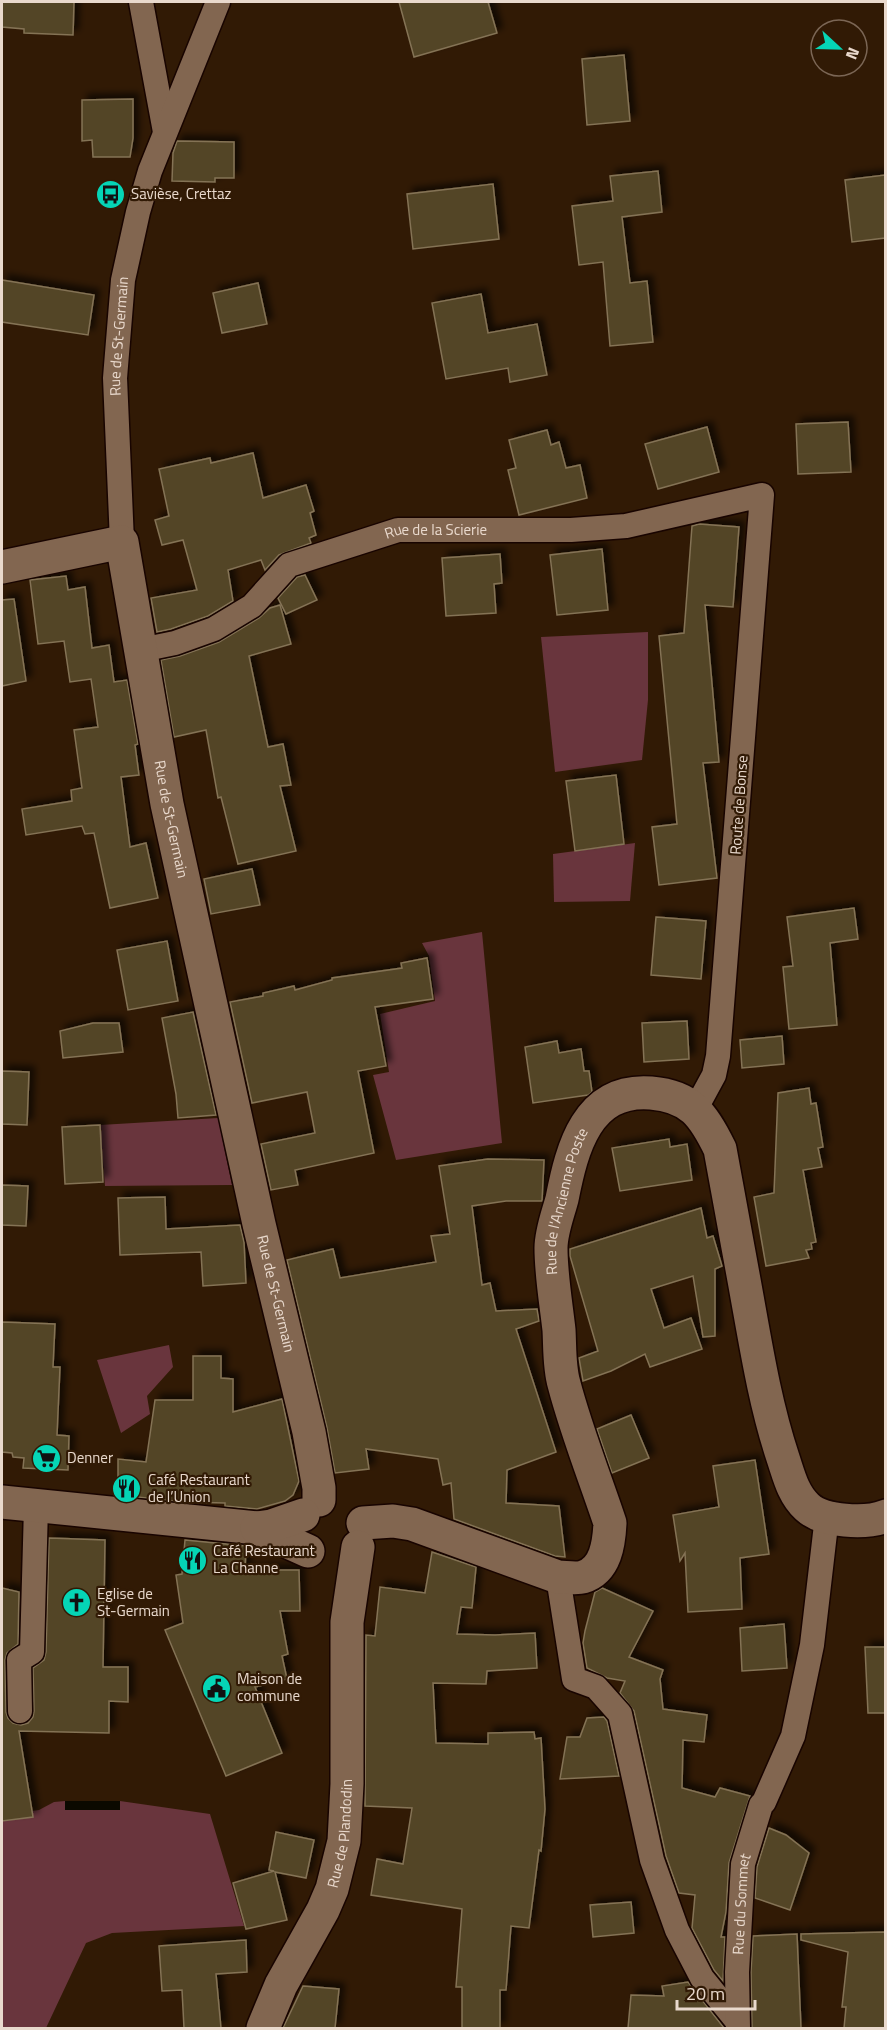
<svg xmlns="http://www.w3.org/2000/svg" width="887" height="2030" font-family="'Titillium Web',sans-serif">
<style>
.green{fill:#69353d}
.water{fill:#0b0900}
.building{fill:#534427;stroke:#847355;stroke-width:1.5;filter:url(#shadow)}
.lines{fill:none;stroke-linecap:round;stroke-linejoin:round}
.street-casing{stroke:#180400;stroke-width:27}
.secondary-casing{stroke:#180400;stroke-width:36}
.street{stroke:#826650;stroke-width:24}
.secondary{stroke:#826650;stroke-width:33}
.labels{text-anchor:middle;stroke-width:4.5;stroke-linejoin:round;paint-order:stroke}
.poi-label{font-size:15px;fill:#e9d9cd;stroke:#311a05;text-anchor:start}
.street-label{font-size:15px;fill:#e9d9cd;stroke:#311a05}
</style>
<defs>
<filter id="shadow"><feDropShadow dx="5.5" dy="-5.5" stdDeviation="3" flood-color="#0009"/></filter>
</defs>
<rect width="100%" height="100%" fill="#311a05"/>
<!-- green -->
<g class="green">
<path d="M648 632V700L642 760 555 772 541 637Z"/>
<path d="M635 843 630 901 554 902 553 854Z"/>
<path d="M482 932 502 1143 396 1160 373 1075 389 1072 380 1014 435 1001 429 956 422 943Z"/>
<path d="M218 1118 232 1185 105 1186 100 1125Z"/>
<path d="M169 1345 173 1367 147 1396 150 1414 121 1433 97 1360Z"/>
<path d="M65 1801H120L210 1814 244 1926 112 1933 86 1943 46 2028H2V1815L39 1810 54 1802Z"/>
</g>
<!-- water -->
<rect class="water" x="65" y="1801" width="55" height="9"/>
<!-- building -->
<g class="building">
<path d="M2 2H74L73 35 24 33V29L2 27Z"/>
<path d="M399 2H488L497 33 414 57Z"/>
<path d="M624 55 630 121 587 125 582 59Z"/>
<path d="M133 99V138L130 157H93L92 140 82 141V100Z"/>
<path d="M177 141 234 142V178H215V182L172 181 173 153Z"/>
<path d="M658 171 662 212 622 217 630 283 647 281 653 342 610 346 603 262 579 265 572 206 613 201 610 176Z"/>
<path d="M885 175V238L852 242 845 180Z"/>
<path d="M493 184 499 239 413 249 407 194Z"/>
<path d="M2 280 94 295 88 335 2 322Z"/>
<path d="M258 283 267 324 222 333 213 293Z"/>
<path d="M481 294 488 333 537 324 547 375 510 382 508 368 446 379 432 303Z"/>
<path d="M848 422 851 472 798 474 796 424Z"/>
<path d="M707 427 719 472 658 489 645 444Z"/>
<path d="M547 430 551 445 559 442 566 468 580 465 587 498 519 515 508 470 516 468 509 440Z"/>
<path d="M253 453 263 498 306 485 314 511 310 513 316 535 309 538 311 543 279 555 265 570 261 560 228 570 233 601 208 616 171 629 157 632 151 598 197 590 183 540 162 545 155 520 169 516 159 469 210 458 211 463Z"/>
<path d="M699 524 739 527 733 607 705 605 719 762 703 763 717 878 659 885 652 827 677 824 659 636 684 633 692 526Z"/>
<path d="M602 549 608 610 557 615 550 555Z"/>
<path d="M500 554 502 583 494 584 496 613 446 616 442 558Z"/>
<path d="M305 575 317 600 286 614 278 598 297 577Z"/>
<path d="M66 576 68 590 85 587 92 648 109 645 114 682 127 680 138 744 135 745 139 775 121 777 130 847 146 843 158 898 110 908 94 833 85 834 82 826 26 835 22 809 72 801 71 790 82 788 74 730 98 727 91 679 70 682 64 641 38 644 30 580Z"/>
<path d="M14 599 26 681 2 686V600Z"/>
<path d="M280 605 291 644 249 656 268 747 283 744 291 785 280 786 296 851 238 864 221 797 218 798 206 730 174 737 161 660 180 656 219 642 259 618 270 608Z"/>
<path d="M616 775 624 844 575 851 566 781Z"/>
<path d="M252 869 260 905 211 914 204 879Z"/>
<path d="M854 908 858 939 830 943 837 1025 789 1029 783 967 793 966 787 917Z"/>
<path d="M656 917 706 921 701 979 651 975Z"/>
<path d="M167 941 178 1001 128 1010 117 950Z"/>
<path d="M427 958 433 999 375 1007 386 1066 358 1071 374 1153 295 1170 298 1185 271 1190 261 1144 315 1133 307 1092 252 1103 230 1002 263 996V993L294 986 295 990 332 980V978L402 968 401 963Z"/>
<path d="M193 1012 216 1115 178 1118 176 1094 162 1018Z"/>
<path d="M687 1021 689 1059 644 1062 642 1023Z"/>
<path d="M93 1023H119L123 1052 63 1058 60 1031Z"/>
<path d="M782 1036 784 1064 742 1068 740 1040Z"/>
<path d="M557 1041 559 1053 581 1049 584 1071H589L592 1092 588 1095 533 1103 525 1047Z"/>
<path d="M2 1071 29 1072 27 1125 2 1124Z"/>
<path d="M809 1088 811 1104 816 1103 823 1147 818 1148 822 1167 803 1170 816 1242 811 1243 812 1249 806 1250 809 1258 766 1266 754 1197 774 1193 778 1093Z"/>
<path d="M100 1125 103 1182 65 1184 62 1127Z"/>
<path d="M669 1139 670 1147 687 1144 692 1180 620 1191 612 1148Z"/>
<path d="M488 1159 544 1160 542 1201H506L472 1206 482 1285 490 1283 496 1311 537 1309 539 1321 516 1329 556 1452 507 1470 506 1503 559 1506 565 1557 555 1556 454 1519 451 1483 443 1485 438 1459 366 1449 369 1469 335 1473 327 1428 287 1260 333 1249 340 1278 436 1262 431 1236 450 1234 439 1166Z"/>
<path d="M2 1185 28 1186 26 1226 2 1225Z"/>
<path d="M165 1197 166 1229 240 1225 244 1242 246 1283 203 1286 201 1252 120 1255 118 1198Z"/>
<path d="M701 1208 707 1238 713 1236 722 1266 715 1269V1336L703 1337 693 1276 651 1289 664 1328 691 1318 702 1349 650 1367 645 1354 611 1371 583 1381 579 1358 598 1351 570 1256V1249Z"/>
<path d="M2 1322 55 1324 53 1367H60L57 1435 69 1436 68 1470 23 1468 24 1458 13 1457 12 1453 2 1452Z"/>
<path d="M193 1356H221V1378L233 1379V1412L282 1399 299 1481 293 1495 285 1501 257 1509 225 1506V1503L184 1502 118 1495V1459L146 1462 155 1400H193Z"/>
<path d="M631 1415 649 1458 612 1473 597 1429Z"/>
<path d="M755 1460 769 1554 740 1558 742 1609 688 1612 685 1553 680 1561 673 1515 719 1507 713 1466Z"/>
<path d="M49 1538 105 1540 103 1667H128V1702L109 1701V1733L19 1731 33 1817 2 1821V1588L19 1592 18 1644 7 1653 5 1660 6 1712 8 1718 13 1723 21 1725 28 1723 33 1717 34 1711 33 1668 44 1660 46 1652Z"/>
<path d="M185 1540 246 1546 245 1572 264 1570H299L300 1611H280L288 1654 282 1656 287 1679 255 1687 282 1753 226 1776 165 1630 183 1623 176 1575 182 1574Z"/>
<path d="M432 1552 476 1567 472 1608 461 1607 457 1634 495 1635 535 1633 537 1668 487 1671 486 1684 433 1683 436 1743 488 1744V1733L534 1732 535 1739 541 1738 545 1809 541 1851 539 1850 529 1928 511 1926 506 1990H500V2028H462V1987H456L462 1909 371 1895 377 1859 403 1864 412 1808 365 1806 366 1635 375 1636 380 1587 425 1593Z"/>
<path d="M602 1588 653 1611 629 1657 663 1670 660 1679 663 1709 707 1715 704 1742 683 1740 682 1788 715 1797 720 1788 750 1796 729 1863 726 1912 721 1937H725L723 1981 714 1970 692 1928 695 1895 679 1893 666 1856 634 1711 620 1693 625 1681 607 1678 587 1668 583 1643 585 1631 595 1592Z"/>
<path d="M784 1624 787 1668 742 1671 740 1628Z"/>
<path d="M865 1647H885V1713H868Z"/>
<path d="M604 1717 607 1721 619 1776 560 1779 567 1737H580L587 1718Z"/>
<path d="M769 1828 786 1835 809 1853 790 1910 755 1898 757 1867Z"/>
<path d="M276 1832 314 1840 306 1878 275 1872 287 1920 246 1929 233 1883 274 1871 269 1870Z"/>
<path d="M631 1902 634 1933 593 1937 590 1905Z"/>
<path d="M885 1932V2028H844L846 2007H842L848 1952 801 1940V1934Z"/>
<path d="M797 1934 801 2028H752L751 1972 753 1936Z"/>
<path d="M246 1940 247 1972 216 1974 221 2028H184L182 1990 162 1991 159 1946Z"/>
<path d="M688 1982 724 2028H628L631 1995 664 1996 662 1986Z"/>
<path d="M303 1986 339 1989 335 2028H283Z"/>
</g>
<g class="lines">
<defs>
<g id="street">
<path d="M141 2 165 132"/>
<path id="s1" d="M122 542 115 378 123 280 138 212 150 171 218 2"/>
<path id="s2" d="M141 650 175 643 214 629 252 606 289 565 398 530H571L626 526 762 495 718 1056 714 1075 695 1110"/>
<path d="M558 1577 574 1679 596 1687 620 1714 652 1860 677 1930 702 1978 737 2021"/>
<path d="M20 1711 19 1660 32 1652 36 1507"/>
<path id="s3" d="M738 2028 737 1972 743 1864 761 1805 764 1802 793 1736 812 1645 827 1516"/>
</g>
<g id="secondary">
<path id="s4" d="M2 567 122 542 167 804 259 1224 309 1432 319 1488V1500"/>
<path d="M2 1502 257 1528 308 1551"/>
<path id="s5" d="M363 1523 393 1521 412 1524 558 1577C565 1577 576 1579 583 1577 606 1570 609 1543 610 1523 595 1478 576 1430 564 1384 559 1367 560 1347 559 1330 556 1303 551 1275 551 1248 551 1232 558 1214 562 1199 572 1148 587 1088 651 1093 691 1096 704 1116 720 1149 728 1193 736 1236 744 1280 755 1340 764 1401 783 1458 789 1476 793 1494 807 1507 823 1522 866 1524 886 1516"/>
<path d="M257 1528 271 1526 303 1515"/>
<path id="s6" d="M263 2028 281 1985 323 1910 332 1889 344 1841 347 1784V1622L358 1547"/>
</g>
</defs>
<!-- street casing -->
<use href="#street" class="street-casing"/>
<!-- secondary casing -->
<use href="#secondary" class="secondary-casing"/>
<!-- street -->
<use href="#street" class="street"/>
<!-- secondary -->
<use href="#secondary" class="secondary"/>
</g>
<!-- icons -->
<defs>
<symbol id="bus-disc" viewBox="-11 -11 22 22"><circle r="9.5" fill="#05d5b6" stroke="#311a05"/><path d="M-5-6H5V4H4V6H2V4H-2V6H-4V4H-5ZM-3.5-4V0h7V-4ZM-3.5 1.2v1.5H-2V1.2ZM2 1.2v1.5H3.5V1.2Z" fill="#111"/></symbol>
<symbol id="supermarket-disc" viewBox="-11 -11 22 22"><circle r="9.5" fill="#05d5b6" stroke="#311a05"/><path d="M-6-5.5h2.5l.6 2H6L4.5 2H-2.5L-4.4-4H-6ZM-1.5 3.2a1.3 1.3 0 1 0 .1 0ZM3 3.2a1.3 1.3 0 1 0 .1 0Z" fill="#111"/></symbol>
<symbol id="restaurant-disc" viewBox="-11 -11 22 22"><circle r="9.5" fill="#05d5b6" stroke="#311a05"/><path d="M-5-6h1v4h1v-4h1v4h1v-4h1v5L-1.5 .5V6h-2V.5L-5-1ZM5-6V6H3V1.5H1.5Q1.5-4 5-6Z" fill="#111"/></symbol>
<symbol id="church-disc" viewBox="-11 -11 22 22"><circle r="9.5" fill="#05d5b6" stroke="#311a05"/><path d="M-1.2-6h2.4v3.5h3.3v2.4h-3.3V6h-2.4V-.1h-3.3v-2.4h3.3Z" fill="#111"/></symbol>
<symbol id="civic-disc" viewBox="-11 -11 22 22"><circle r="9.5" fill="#05d5b6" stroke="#311a05"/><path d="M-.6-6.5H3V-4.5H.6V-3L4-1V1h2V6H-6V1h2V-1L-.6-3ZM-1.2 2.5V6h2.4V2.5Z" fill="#111"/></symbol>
</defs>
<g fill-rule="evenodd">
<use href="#bus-disc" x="94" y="178" width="33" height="33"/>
<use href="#supermarket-disc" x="30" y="1442" width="33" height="33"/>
<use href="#restaurant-disc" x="110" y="1472" width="33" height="33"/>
<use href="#restaurant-disc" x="176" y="1544" width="33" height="33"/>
<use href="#church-disc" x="60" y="1586" width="33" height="33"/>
<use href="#civic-disc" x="200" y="1672" width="33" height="33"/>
</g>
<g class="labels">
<!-- poi labels -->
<g class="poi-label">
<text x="131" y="199">Savièse, Crettaz</text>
<text x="67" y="1463">Denner</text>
<text x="148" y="1485">Café Restaurant<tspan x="148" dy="17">de l’Union</tspan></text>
<text x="213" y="1556">Café Restaurant<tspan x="213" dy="17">La Channe</tspan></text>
<text x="97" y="1599">Eglise de<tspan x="97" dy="17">St-Germain</tspan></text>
<text x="237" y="1684">Maison de<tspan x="237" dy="17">commune</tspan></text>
</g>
<!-- street labels -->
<g class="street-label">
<text dy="5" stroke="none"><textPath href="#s1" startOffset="206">Rue de St-Germain</textPath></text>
<text dy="5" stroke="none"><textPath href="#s2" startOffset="328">Rue de la Scierie</textPath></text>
<text transform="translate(739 805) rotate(-86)" y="5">Route de Bonse</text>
<text dy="5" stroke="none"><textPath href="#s4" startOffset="404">Rue de St-Germain</textPath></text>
<text dy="5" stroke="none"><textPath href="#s5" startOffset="626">Rue de l'Ancienne Poste</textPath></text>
<text dy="5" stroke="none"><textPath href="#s4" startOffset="890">Rue de St-Germain</textPath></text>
<text dy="5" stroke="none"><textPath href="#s6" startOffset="212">Rue de Plandodin</textPath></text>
<text dy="5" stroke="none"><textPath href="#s3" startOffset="124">Rue du Sommet</textPath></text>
</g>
</g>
<!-- border -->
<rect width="887" height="2030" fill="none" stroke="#e9d9cd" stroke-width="6"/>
<!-- north arrow -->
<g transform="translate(839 48) rotate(112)"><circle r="28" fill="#311a05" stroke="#7b6655" stroke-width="1.5"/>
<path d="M0-4.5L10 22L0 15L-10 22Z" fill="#05d5b6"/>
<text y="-9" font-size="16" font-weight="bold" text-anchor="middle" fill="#e9d9cd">N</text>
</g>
<!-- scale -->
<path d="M677 2000v9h78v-9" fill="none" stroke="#e9d9cd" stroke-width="3"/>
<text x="686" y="2000" font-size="18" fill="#e9d9cd" stroke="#311a05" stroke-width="4.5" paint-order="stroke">20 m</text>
</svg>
